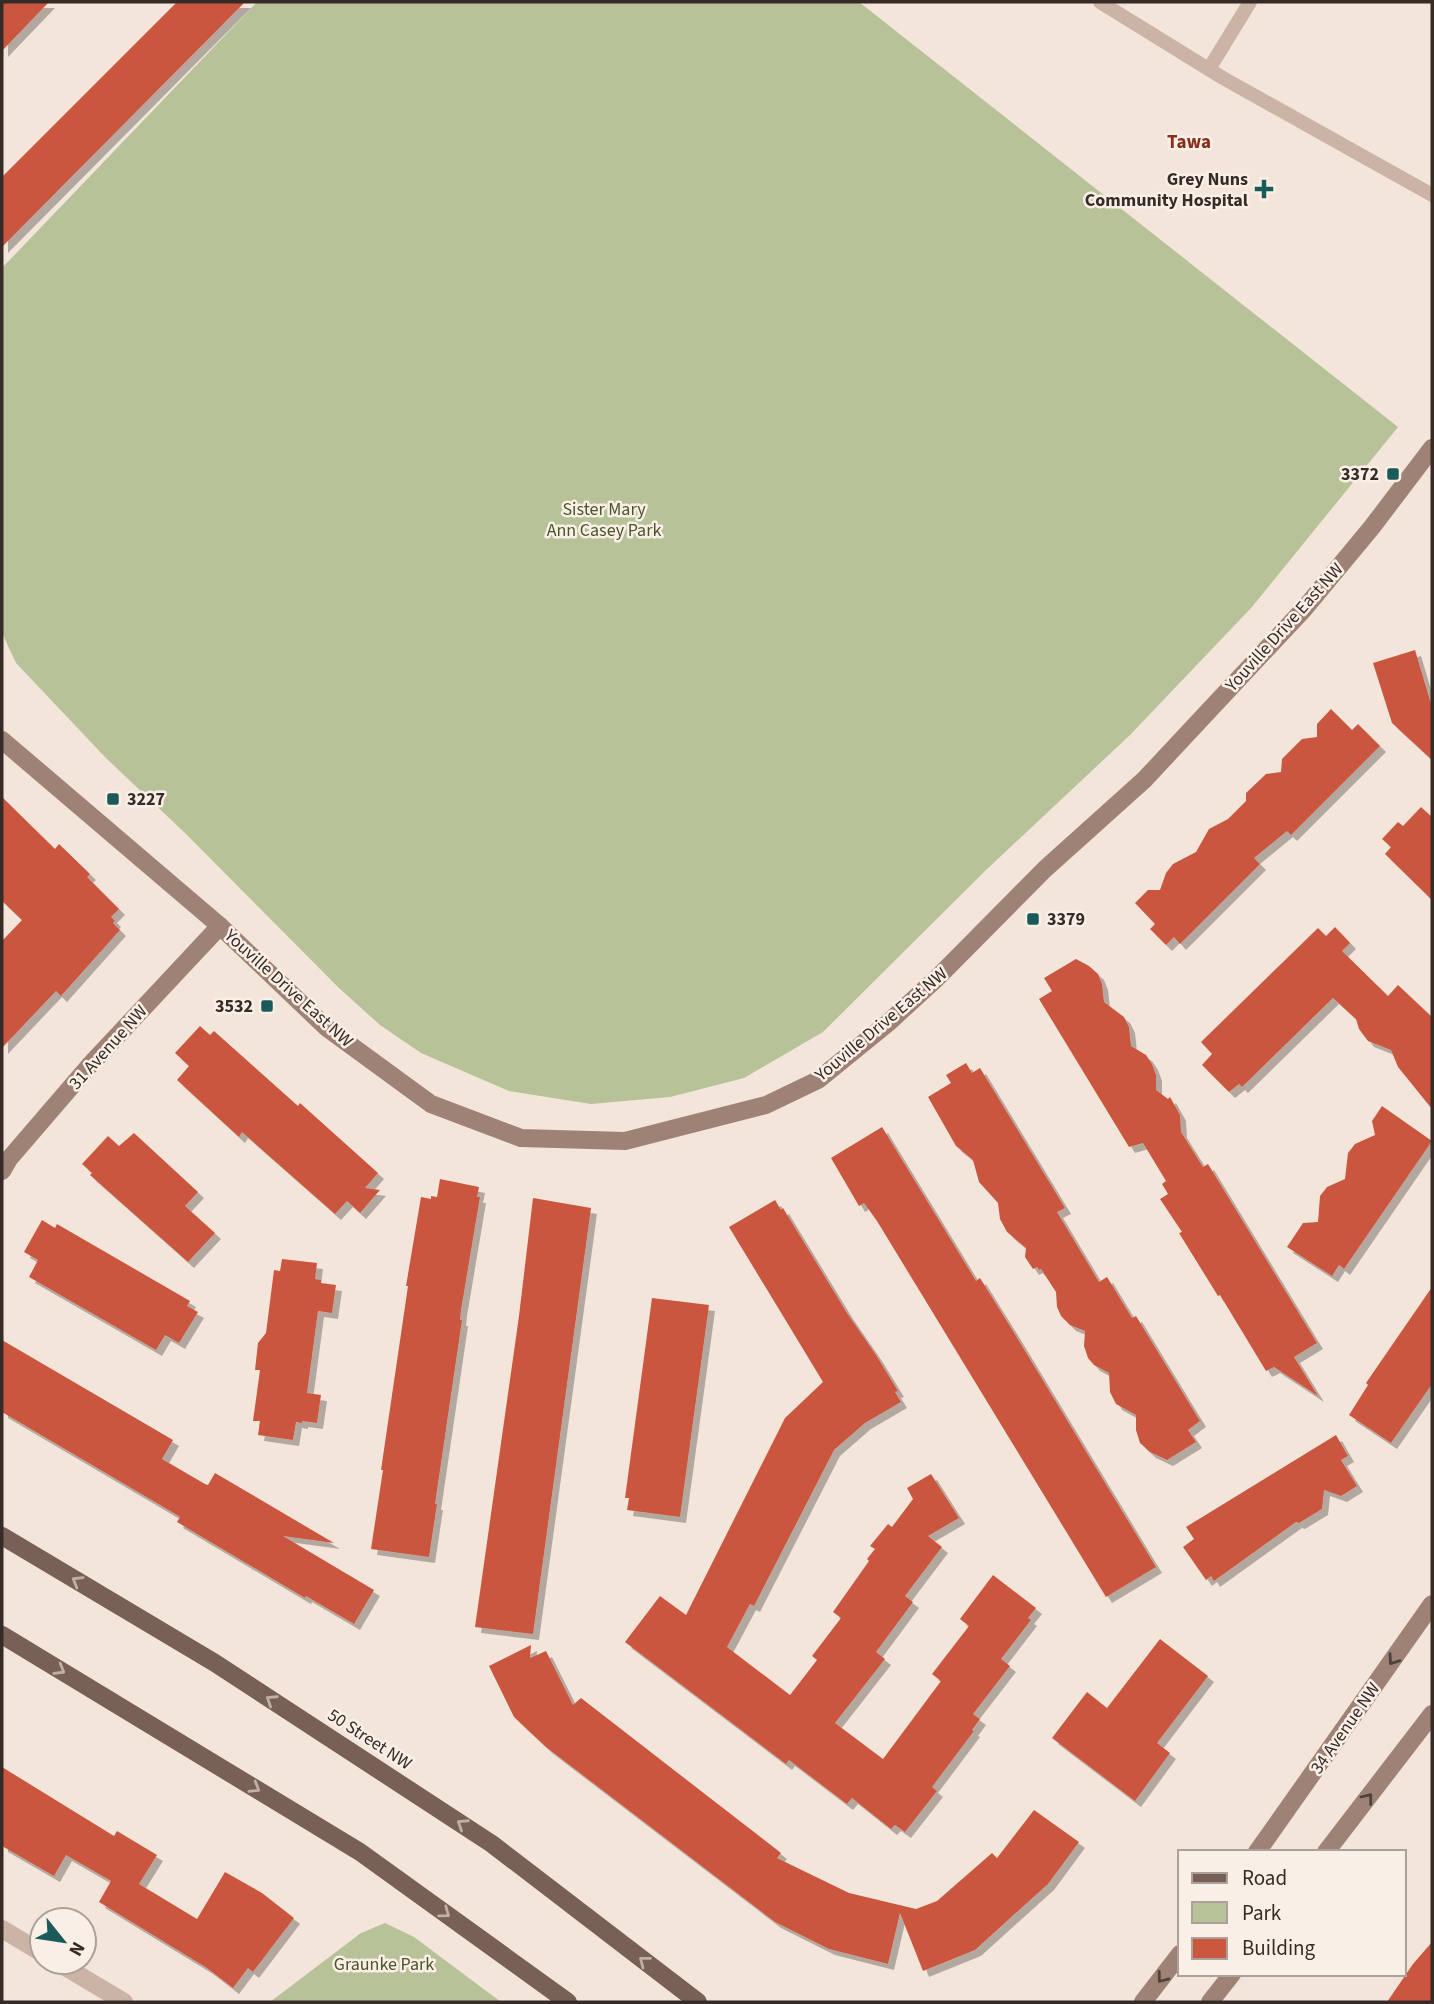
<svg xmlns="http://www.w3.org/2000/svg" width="1434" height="2004" font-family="'Source Sans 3',sans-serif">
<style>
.green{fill:#b7c299}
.building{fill:#cb573f;filter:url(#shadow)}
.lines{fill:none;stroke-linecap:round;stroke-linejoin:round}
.lane{stroke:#cbb4a5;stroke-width:14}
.street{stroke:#cbb4a5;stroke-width:18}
.secondary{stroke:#9f8276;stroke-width:18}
.primary{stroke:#796057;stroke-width:18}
.oneway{stroke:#c0afa6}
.oneway2{stroke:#51413b}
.poi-dot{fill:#1a5a59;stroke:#faefe6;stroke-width:2.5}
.labels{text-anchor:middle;stroke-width:5;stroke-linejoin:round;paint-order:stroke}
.poi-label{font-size:18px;font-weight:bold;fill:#372b27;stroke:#faefe6;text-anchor:end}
.park-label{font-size:18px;fill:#495629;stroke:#faefe6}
.street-label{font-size:18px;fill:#372b27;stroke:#faefe6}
.neighbourhood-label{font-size:19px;font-weight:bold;fill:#892e1c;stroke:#faefe6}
</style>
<defs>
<filter id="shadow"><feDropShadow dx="6" dy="6" stdDeviation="0" flood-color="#0004"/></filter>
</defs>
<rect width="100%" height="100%" fill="#f3e5da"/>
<!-- green -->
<g class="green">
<path d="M257 2H859L1398 427 1252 607 1130 735 985 871 823 1032 744 1078 670 1097 591 1104 509 1091 421 1053 380 1025 339 988 186 834 105 757 16 663 2 633V268Z"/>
<path d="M385 1923 414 1937 501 2002H270L361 1933Z"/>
</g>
<!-- building -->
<g class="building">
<path d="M2 2H49L2 51Z"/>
<path d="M177 2H245L2 247V177Z"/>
<path d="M1415 650 1432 707V760L1392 723 1373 663Z"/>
<path d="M1331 709 1352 730 1358 724 1380 746 1291 835 1287 831 1254 858 1260 864 1180 944 1174 937 1166 945 1150 929 1155 924 1135 903 1148 890H1160L1166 873 1173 864 1196 852 1209 829 1228 819 1246 801V793L1266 774 1281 772 1282 759 1302 739 1317 737V724Z"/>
<path d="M2 797 55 849 59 844 90 874 87 877 119 909 111 917 115 921 113 923 120 930 61 996 56 991 2 1048V941L22 920 2 901Z"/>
<path d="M1421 807 1432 817V900L1385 854 1391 847 1382 839 1398 822 1403 826Z"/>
<path d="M1335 927 1350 943 1342 951 1388 996 1398 985 1432 1017V1109L1398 1067 1391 1050 1368 1041 1359 1029 1356 1019 1333 998 1242 1087 1239 1084 1229 1092 1202 1065 1212 1054 1201 1042 1318 928 1326 936Z"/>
<path d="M1076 959 1089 966 1098 974 1102 984 1104 1002 1124 1017 1129 1027 1131 1046 1146 1055 1152 1064 1156 1075V1090L1168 1099 1170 1097 1180 1115 1181 1132 1203 1167 1208 1164 1317 1343 1294 1357 1318 1396 1274 1367 1266 1371 1220 1295 1218 1296 1179 1233 1182 1232 1160 1199 1168 1194 1162 1184 1166 1181 1143 1143 1129 1147 1039 999 1052 991 1044 978Z"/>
<path d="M200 1026 210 1035 214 1031 298 1106 300 1103 378 1173 365 1188 380 1190 360 1213 347 1201 335 1214 242 1132 239 1137 177 1080 189 1066 175 1053Z"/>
<path d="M966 1063 972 1073 980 1068 1065 1208 1057 1212 1099 1282 1107 1277 1132 1318 1136 1316 1200 1421 1188 1430 1196 1442 1167 1460 1150 1452 1140 1443 1136 1430V1415L1116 1404 1110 1392 1109 1373 1094 1365 1088 1358 1084 1346 1085 1331 1070 1325 1061 1316 1057 1307 1056 1292 1041 1269 1039 1270 1037 1267 1033 1269 1025 1257 1026 1248 1007 1232 1000 1219 998 1203 979 1182 973 1160 956 1146 928 1097 951 1083 946 1075Z"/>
<path d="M1382 1106 1432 1141 1344 1269 1339 1265 1332 1276 1287 1247 1303 1223 1318 1222 1320 1196 1327 1187 1345 1179 1348 1153 1355 1144 1375 1135 1372 1121Z"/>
<path d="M882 1127 976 1281 980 1278 1013 1331 1156 1567 1106 1597 877 1221 864 1203 859 1206 831 1158Z"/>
<path d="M134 1133 198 1192 185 1206 215 1233 188 1262 90 1175 92 1173 82 1164 108 1136 119 1146Z"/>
<path d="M440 1179 479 1187 477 1197H480L461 1310 460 1320H462L435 1504H437L429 1557 371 1549 383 1470H381L408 1286H406L421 1197 431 1199V1196L437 1197Z"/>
<path d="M533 1198 591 1208 533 1634 475 1627 519 1316Z"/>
<path d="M775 1200 781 1210 783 1208 847 1313 876 1355 898 1391 895 1392 901 1402 865 1423 834 1450 754 1606 750 1604 727 1647 790 1695 817 1660 812 1656 841 1618 833 1612 869 1561 867 1559 875 1549 870 1546 888 1524 892 1527 913 1499 907 1488 931 1474 959 1518 928 1536 942 1547 905 1596 913 1602 876 1652 885 1659 835 1723 883 1759 941 1681 932 1674 969 1626 960 1619 993 1575 1036 1608 1028 1618 1031 1620 1001 1659 1010 1666 973 1714 980 1719 972 1730 974 1731 932 1787 937 1791 905 1832 895 1825 891 1829 852 1798 847 1804 789 1760 786 1764 625 1642 660 1596 686 1615 785 1418 823 1382 729 1227Z"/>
<path d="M42 1220 55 1228 57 1224 190 1301 187 1306 198 1312 179 1343 165 1335 156 1350 29 1277 38 1260 24 1252Z"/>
<path d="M282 1259 317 1263 315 1279 321 1280V1283L336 1285 332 1313 318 1311 307 1393 321 1395 317 1423 302 1421V1423L296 1422 293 1440 258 1435 260 1421H253L260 1370H255L258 1343 266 1333 274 1270 280 1271Z"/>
<path d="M1432 1287V1384L1391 1443 1349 1415 1368 1385 1366 1383Z"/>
<path d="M652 1298 709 1305 680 1517 627 1510 629 1498H625Z"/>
<path d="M2 1340 173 1440 162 1459 205 1484 208 1485 215 1473 334 1543 283 1536 374 1590 354 1624 306 1596 305 1598 177 1522 180 1517 172 1512 2 1412Z"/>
<path d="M1336 1435 1348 1456 1341 1460 1357 1486 1341 1496 1324 1490 1322 1509 1299 1523 1296 1522 1214 1581 1211 1576 1206 1580 1183 1547 1194 1539 1186 1527Z"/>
<path d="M1160 1639 1208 1676 1157 1743 1170 1753 1135 1801 1052 1738 1087 1692 1107 1708Z"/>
<path d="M531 1645 530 1658 546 1651 573 1705 581 1698 781 1853 777 1858 849 1893 916 1909 937 1901 992 1853 997 1858 1034 1810 1079 1842 1048 1884 975 1950 923 1971 900 1913 888 1964 829 1949 775 1922 546 1747 514 1717 489 1666Z"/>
<path d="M2 1767 114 1836 117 1831 157 1855 139 1884 197 1919 225 1872 262 1893 294 1918 253 1972 248 1968 233 1988 207 1968 99 1902 111 1881 66 1855 54 1876 2 1846Z"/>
<path d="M1432 1942V2002H1387L1413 1964Z"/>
</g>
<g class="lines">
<!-- lane -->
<g class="lane">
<path d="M1100 2 1223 78 1432 195"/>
<path d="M1209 69 1250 2"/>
</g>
<!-- street -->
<g class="street">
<path d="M2 1929 42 1953"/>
<path d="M57 1962 124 2002"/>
</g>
<!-- secondary -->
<g class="secondary">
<path d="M2 740 220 926 327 1028 431 1104 521 1138 625 1141 766 1105 818 1080 888 1023 937 978 1045 869 1144 780 1304 609 1372 527 1432 448"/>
<path d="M2 1171 9 1159 89 1066 220 926"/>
<path d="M1257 1852 1432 1604"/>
<path d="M1326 1852 1432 1714"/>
<path d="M1143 2002 1180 1954"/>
<path d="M1210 2002 1232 1974"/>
</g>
<!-- primary -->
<g class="primary">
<path d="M2 1536 215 1663 492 1844 698 2002"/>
<path d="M2 1635 360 1852 568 2002"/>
</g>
</g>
<!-- one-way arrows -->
<defs><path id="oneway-chevron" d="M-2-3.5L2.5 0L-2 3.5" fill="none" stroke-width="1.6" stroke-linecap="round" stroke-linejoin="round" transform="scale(1.75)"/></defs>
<g class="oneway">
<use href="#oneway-chevron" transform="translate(77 1581) rotate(-149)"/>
<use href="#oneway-chevron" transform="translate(60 1670) rotate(31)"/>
<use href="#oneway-chevron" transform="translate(271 1700) rotate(-147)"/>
<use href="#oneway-chevron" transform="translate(255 1788) rotate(31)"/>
<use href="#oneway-chevron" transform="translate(462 1824) rotate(-147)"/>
<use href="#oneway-chevron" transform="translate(445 1913) rotate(36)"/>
<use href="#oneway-chevron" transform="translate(644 1961) rotate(-142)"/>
</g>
<g class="oneway2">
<use href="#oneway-chevron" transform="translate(1393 1660) rotate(125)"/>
<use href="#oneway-chevron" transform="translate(1368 1798) rotate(-52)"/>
<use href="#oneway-chevron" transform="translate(1162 1978) rotate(127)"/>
</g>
<!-- markers -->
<g class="poi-dot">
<path d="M1260.5 178.5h7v7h7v7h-7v7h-7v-7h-7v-7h7z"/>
<rect x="1386" y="467" width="14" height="14" rx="3.5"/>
<rect x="106" y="792" width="14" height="14" rx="3.5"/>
<rect x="1026" y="912" width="14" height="14" rx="3.5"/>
<rect x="260" y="999" width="14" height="14" rx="3.5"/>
</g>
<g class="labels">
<!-- poi labels -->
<g class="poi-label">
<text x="1248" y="185">Grey Nuns<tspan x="1248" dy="21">Community Hospital</tspan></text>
<text x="1379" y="480">3372</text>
<text x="127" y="805" text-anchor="start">3227</text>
<text x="1047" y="925" text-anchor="start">3379</text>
<text x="253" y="1012">3532</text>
</g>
<!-- park labels -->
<g class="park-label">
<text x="604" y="515">Sister Mary<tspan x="604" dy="21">Ann Casey Park</tspan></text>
<text x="384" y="1970">Graunke Park</text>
</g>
<!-- street labels -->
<g class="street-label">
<text transform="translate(1284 627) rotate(-48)" y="6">Youville Drive East NW</text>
<text transform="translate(289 988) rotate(42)" y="6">Youville Drive East NW</text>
<text transform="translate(881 1024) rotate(-40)" y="6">Youville Drive East NW</text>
<text transform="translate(108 1047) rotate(-48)" y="6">31 Avenue NW</text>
<text transform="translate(1345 1728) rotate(-55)" y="6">34 Avenue NW</text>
<text transform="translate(370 1739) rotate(33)" y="6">50 Street NW</text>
</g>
<!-- neighbourhood labels -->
<g class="neighbourhood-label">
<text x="1189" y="148">Tawa</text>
</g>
</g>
<!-- border -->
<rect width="1434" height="2004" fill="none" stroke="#372b27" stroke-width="7"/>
<!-- legend -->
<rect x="1178" y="1850" width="228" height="126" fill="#faefe6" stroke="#aca19a" stroke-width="2"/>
<rect x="1192" y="1873" width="35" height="10" fill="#796057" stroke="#aca19a" stroke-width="2"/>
<text x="1242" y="1885" font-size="21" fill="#372b27">Road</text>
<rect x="1192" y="1902" width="35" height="21" fill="#b7c299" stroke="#aca19a" stroke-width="2"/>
<text x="1242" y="1920" font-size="21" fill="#372b27">Park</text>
<rect x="1192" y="1938" width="35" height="21" fill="#cb573f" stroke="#aca19a" stroke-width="2"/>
<text x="1242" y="1955" font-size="21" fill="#372b27">Building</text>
<!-- north arrow -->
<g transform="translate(63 1941) rotate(120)"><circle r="33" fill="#faefe6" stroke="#aca19a" stroke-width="2"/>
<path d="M0-5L12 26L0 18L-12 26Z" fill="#1a5a59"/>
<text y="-10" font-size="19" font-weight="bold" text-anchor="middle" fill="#372b27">N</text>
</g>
</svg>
